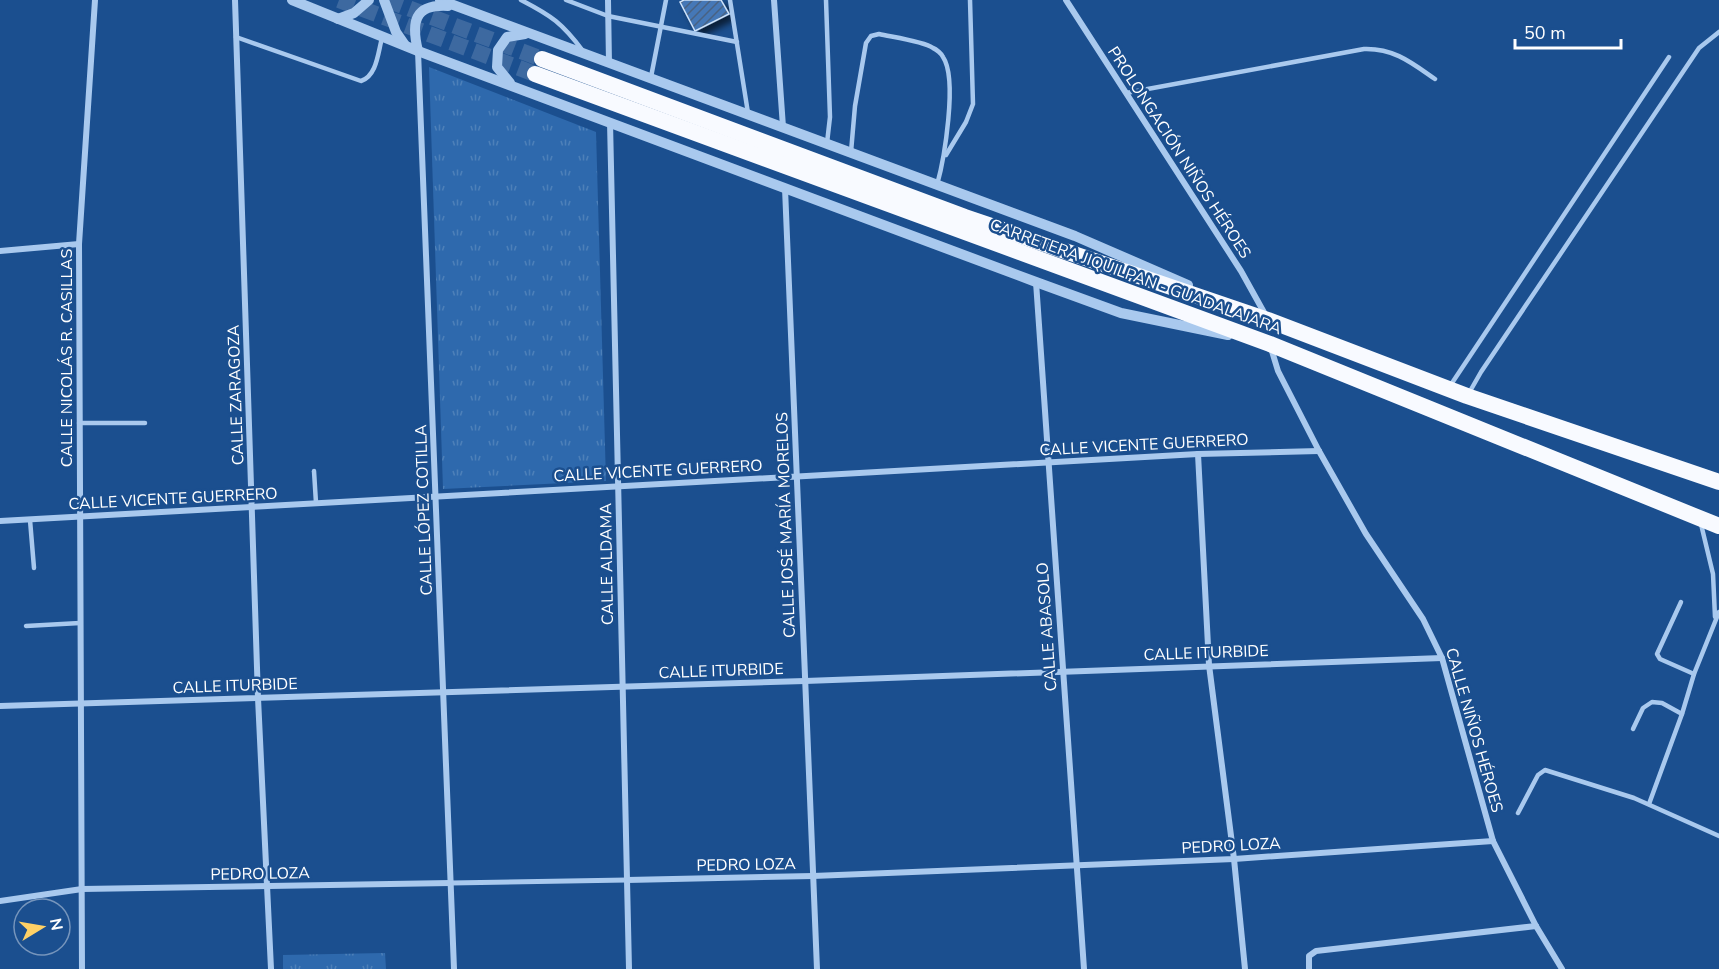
<svg xmlns="http://www.w3.org/2000/svg" width="1719" height="969" font-family="'Nunito Sans',sans-serif">
<style>
.grass{fill:url(#grass-tufts)}
.building{fill:url(#building-hatch);stroke:#cfe3fa;stroke-width:1.5;filter:url(#shadow)}
.lines{fill:none;stroke-linecap:round;stroke-linejoin:round}
.trunk-tunnel{stroke:#3d69a0;stroke-width:16;stroke-dasharray:16 8;stroke-linecap:butt}
.service{stroke:#a9c9ee;stroke-width:4.5}
.pedestrian{stroke:#a9c9ee;stroke-width:5}
.minor{stroke:#a9c9ee;stroke-width:6}
.tertiary{stroke:#a9c9ee;stroke-width:10}
.trunk{stroke:#f8faff;stroke-width:16}
.labels{text-anchor:middle;stroke-width:5;stroke-linejoin:round;paint-order:stroke}
.street-label{font-size:16px;fill:#fff;stroke:#1b4f8f}
</style>
<defs>
<pattern id="grass-tufts" width="24" height="20" patternUnits="userSpaceOnUse" patternTransform="scale(1.5)"><rect width="24" height="20" fill="#2e69ad"/><path d="M3 7l-1-3M5 7V3M7 7l1-3M15 17l-1-3M17 17v-4M19 17l1-3" fill="none" stroke="#4d80b9"/></pattern>
<pattern id="building-hatch" width="6" height="6" patternUnits="userSpaceOnUse" patternTransform="scale(1.5)"><rect width="6" height="6" fill="#4478b7"/><path d="M-1 1l2-2M0 6l6-6M5 7l2-2" fill="none" stroke="#486282"/></pattern>
<filter id="shadow"><feDropShadow dx="5.5" dy="5.5" stdDeviation="3" flood-color="#0009"/></filter>
</defs>
<rect width="100%" height="100%" fill="#1b4f8f"/>
<!-- grass -->
<g class="grass">
<path d="M429 67 596 132 606 481 443 489Z"/>
<path d="M385 953 386 969H283V955Z"/>
</g>
<!-- building -->
<path class="building" d="M684 0H721L729 14 695 31 680 2Z"/>
<g class="lines">
<!-- trunk-tunnel -->
<g class="trunk-tunnel">
<path d="M339 0 535 74"/>
<path d="M387 0 542 59"/>
</g>
<!-- service -->
<g class="service">
<path d="M521 0C552 16 562 23 583 51"/>
<path d="M566 0 608 16 737 42"/>
<path d="M730 0 748 113"/>
<path d="M826 0 830 117 827 143"/>
<path d="M236 37 361 81C377 76 378 52 382 38"/>
<path d="M651 77 666 0"/>
<path d="M1126 93 1364 49C1394 48 1412 63 1435 79"/>
<path d="M851 152 855 106 866 43 871 36 879 34C892 37 923 41 933 48 936 49 942 54 943 57 958 79 944 160 937 185"/>
<path d="M946 155 966 122 973 104 970 0"/>
<path d="M1450 386 1669 57"/>
<path d="M1469 393 1481 372 1699 48 1719 32"/>
<path d="M79 423H145"/>
<path d="M314 471 316 503"/>
<path d="M30 520 34 568"/>
<path d="M1701 524 1713 574 1715 617"/>
<path d="M1681 602 1657 654 1660 659 1694 674"/>
<path d="M26 626 80 623"/>
<path d="M1633 729 1643 708 1652 702 1662 703 1682 714"/>
<path d="M1649 804 1682 714 1694 674 1719 612"/>
<path d="M1518 813 1538 775 1545 770 1634 798 1719 836"/>
</g>
<!-- pedestrian -->
<path class="pedestrian" d="M451 883 627 880"/>
<!-- minor -->
<g class="minor">
<path d="M235 0 258 698 271 969"/>
<path d="M608 0 609 64"/>
<path d="M774 0 783 127"/>
<path d="M1066 0 1241 271 1266 316"/>
<path d="M418 51 454 969"/>
<path d="M610 122 629 969"/>
<path d="M785 188 817 969"/>
<path d="M0 251 79 244"/>
<path d="M1036 282 1084 969"/>
<path d="M1271 348 1278 371 1319 451 1366 534 1423 619 1442 658 1493 841 1536 926 1562 969"/>
<path d="M1198 454 1209 665 1234 859 1245 969"/>
<path d="M0 521 1198 454 1319 451"/>
<path d="M0 706 805 681 1442 658"/>
<path d="M627 880 813 876 1234 859 1493 841"/>
<path d="M0 901 82 889 451 883"/>
<path d="M82 969 79 244 95 0"/>
<path d="M1309 969V956L1316 951 1536 926"/>
</g>
<!-- tertiary -->
<g class="tertiary">
<path d="M292 0 418 51 1036 282 1121 313 1228 335"/>
<path d="M384 0 396 32 405 45"/>
<path d="M440 0 1075 236 1188 285"/>
<path d="M338 19 354 13 369 0"/>
<path d="M418 51C411 22 414 4 448 6"/>
<path d="M510 83 497 67 498 50 507 37 525 34"/>
</g>
<!-- trunk -->
<g class="trunk">
<path d="M542 59 965 217 1268 320 1467 396 1719 482"/>
<path d="M535 74 1270 344 1719 526"/>
</g>
</g>
<g class="labels">
<!-- street labels -->
<g class="street-label">
<text transform="translate(1180 152) rotate(57)" y="6">PROLONGACIÓN NIÑOS HÉROES</text>
<text transform="translate(1136 276) rotate(20)" y="6">CARRETERA JIQUILPAN - GUADALAJARA</text>
<text transform="translate(66 358) rotate(-90)" y="6">CALLE NICOLÁS R. CASILLAS</text>
<text transform="translate(235 395) rotate(-92)" y="6">CALLE ZARAGOZA</text>
<text transform="translate(1144 444) rotate(-3)" y="6">CALLE VICENTE GUERRERO</text>
<text transform="translate(658 470) rotate(-3)" y="6">CALLE VICENTE GUERRERO</text>
<text transform="translate(173 498) rotate(-3)" y="6">CALLE VICENTE GUERRERO</text>
<text transform="translate(423 510) rotate(-92)" y="6">CALLE LÓPEZ COTILLA</text>
<text transform="translate(785 525) rotate(-92)" y="6">CALLE JOSÉ MARÍA MORELOS</text>
<text transform="translate(606 564) rotate(-91)" y="6">CALLE ALDAMA</text>
<text transform="translate(1046 627) rotate(-94)" y="6">CALLE ABASOLO</text>
<text transform="translate(1206 652) rotate(-2)" y="6">CALLE ITURBIDE</text>
<text transform="translate(721 670) rotate(-2)" y="6">CALLE ITURBIDE</text>
<text transform="translate(235 685) rotate(-2)" y="6">CALLE ITURBIDE</text>
<text transform="translate(1475 730) rotate(74)" y="6">CALLE NIÑOS HÉROES</text>
<text transform="translate(1231 845) rotate(-3)" y="6">PEDRO LOZA</text>
<text transform="translate(746 864) rotate(-1)" y="6">PEDRO LOZA</text>
<text transform="translate(260 873) rotate(-1)" y="6">PEDRO LOZA</text>
</g>
</g>
<!-- north arrow -->
<g transform="translate(42 927) rotate(79)"><circle r="28" fill="#1b4f8f" stroke="#7695bc" stroke-width="1.5"/>
<path d="M0-4.5L10 22L0 15L-10 22Z" fill="#ffd166"/>
<text y="-9" font-size="16" font-weight="bold" text-anchor="middle" fill="#ffffff">N</text>
</g>
<!-- scale -->
<path d="M1515 39v9h106v-9" fill="none" stroke="#ffffff" stroke-width="3"/>
<text x="1524" y="39" font-size="18" fill="#ffffff" stroke="#1b4f8f" stroke-width="4.5" paint-order="stroke">50 m</text>
</svg>
